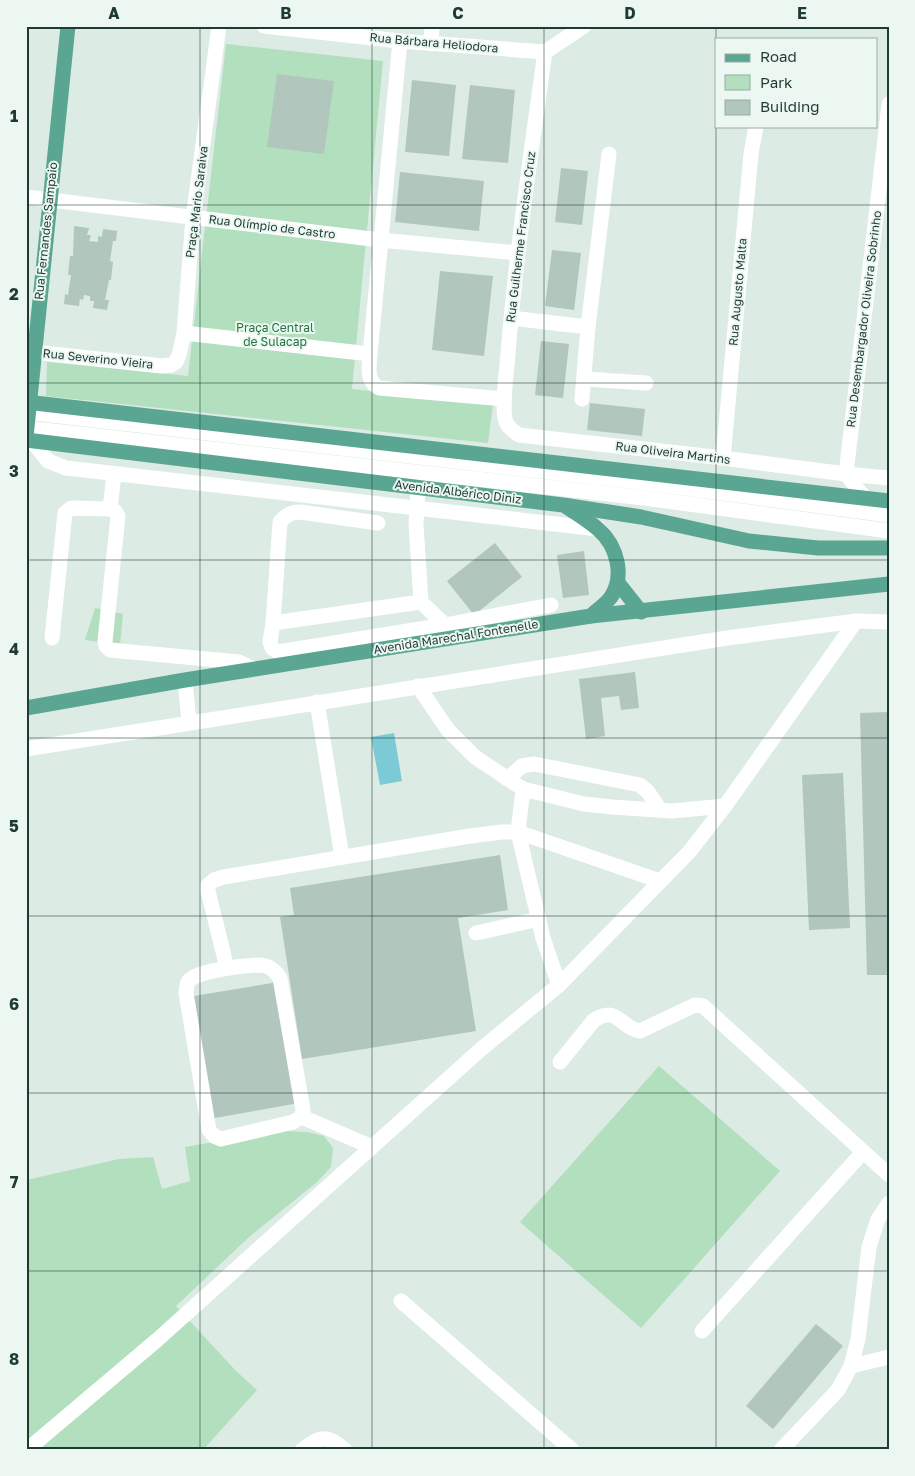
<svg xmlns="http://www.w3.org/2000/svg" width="915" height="1476" font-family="'Golos Text',sans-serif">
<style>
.green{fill:#b2dfbe}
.water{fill:#7dcad7}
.building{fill:#b1c6bd}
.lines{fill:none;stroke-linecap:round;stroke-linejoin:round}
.minor{stroke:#fff;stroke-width:15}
.major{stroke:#5ba692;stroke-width:15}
.grid{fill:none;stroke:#1d3b33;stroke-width:1;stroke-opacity:0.55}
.labels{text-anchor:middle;stroke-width:4;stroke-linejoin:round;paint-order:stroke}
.street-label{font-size:12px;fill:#1d3b33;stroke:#edf7f2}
.park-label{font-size:12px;fill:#237642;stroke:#edf7f2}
.neatline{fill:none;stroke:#1d3b33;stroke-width:2}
.grid-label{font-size:16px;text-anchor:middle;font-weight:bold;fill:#1d3b33}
</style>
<rect width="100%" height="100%" fill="#dcebe4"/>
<!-- green -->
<g class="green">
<path d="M226 44 383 61 352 389 493 404 488 443 46 396 47 362 188 376Z"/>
<path d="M95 608 123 614 120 645 85 640Z"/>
<path d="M659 1066 780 1171 641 1328 520 1222Z"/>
<path d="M280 1131 307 1132 324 1136 333 1148 331 1167 317 1182 249 1237 176 1306 236 1371 257 1390 203 1450H26V1180L119 1159 153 1157 162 1189 190 1181 185 1147Z"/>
</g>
<!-- water -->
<path class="water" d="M394 733 402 781 380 785 371 737Z"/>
<!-- building -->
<g class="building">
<path d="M277 74 334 81 324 154 267 147Z"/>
<path d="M412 80 456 85 449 156 405 152Z"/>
<path d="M470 85 515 90 508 163 462 159Z"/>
<path d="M561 168 588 171 582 225 555 222Z"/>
<path d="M400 172 484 181 479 231 395 222Z"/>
<path d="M74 226 89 228 87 235H91L89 241 98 242V236L102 237 103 229 117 231 116 241H113L110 261 113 262 111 280H109L105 300H109L107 310 93 308 94 301H90V296L84 295 83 300 80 299 79 306 64 304 65 294 68 295 71 275H68L70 256H73Z"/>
<path d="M552 250 581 253 574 310 545 306Z"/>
<path d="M440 271 493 276 484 356 432 350Z"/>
<path d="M541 341 569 344 563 398 535 395Z"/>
<path d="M590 403 645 409 642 436 587 430Z"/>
<path d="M495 543 522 577 474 615 447 581Z"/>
<path d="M584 551 589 595 563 598 557 555Z"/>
<path d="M635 672 639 708 621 710 619 696 601 698 605 736 586 739 579 679Z"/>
<path d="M889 712V975H867L860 713Z"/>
<path d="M843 773 850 928 809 930 802 775Z"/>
<path d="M500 855 508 910 458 918 476 1031 302 1059 280 917 294 915 290 888Z"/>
<path d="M278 982 299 1103 209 1119 188 997Z"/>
<path d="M816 1324 843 1346 773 1429 746 1406Z"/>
</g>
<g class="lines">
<!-- minor -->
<g class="minor">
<path d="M264 26 400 41 545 52"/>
<path d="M400 41 370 354C369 367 366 381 379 388L504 399"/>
<path d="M431 44 432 26"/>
<path d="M545 52C531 153 516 253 508 354 507 369 501 410 506 422 508 428 514 431 519 435L723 458 846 474 889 478"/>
<path d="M545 52 584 26"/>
<path d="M26 197 380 240 517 253"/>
<path d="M511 318 588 327"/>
<path d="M184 333 370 354"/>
<path d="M34 352 162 366 171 365 176 362 179 355 184 333 193 218 219 26"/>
<path d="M585 379 646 383"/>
<path d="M582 399 588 327 609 154"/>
<path d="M26 412 654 484 889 515"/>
<path d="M26 428 644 498 889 531"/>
<path d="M32 441 48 461 66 468 599 529"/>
<path d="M723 458 751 154 756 126"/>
<path d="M418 487 416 524 421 602 445 625"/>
<path d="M864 497 846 474 889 104"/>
<path d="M110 509 114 474"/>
<path d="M378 523 300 512C291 512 286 515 280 522L273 623 270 642 272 648 278 652 445 625 551 605"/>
<path d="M856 621 889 622"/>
<path d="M273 623 421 602"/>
<path d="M52 638 65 513 71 508 110 509 115 511 118 516 105 641 106 646 110 650 239 662 254 669"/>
<path d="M185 680 189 722"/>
<path d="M418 686 448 730 475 757 523 789 584 804 612 807 672 811 725 806"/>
<path d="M317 702 342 857"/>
<path d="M26 749 727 638 856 621 725 806 690 851 559 985 480 1050 157 1340 27 1450"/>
<path d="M507 779 522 766 534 764 640 785 648 792 660 810"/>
<path d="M523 789 518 832 543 938 559 985"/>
<path d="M476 933 539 919"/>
<path d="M257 965C268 965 273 968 280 978L303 1110 302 1117 293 1122 221 1139 214 1136 209 1130 186 993C187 987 186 982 191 979 203 970 242 966 257 965Z"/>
<path d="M227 968 208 891V885L214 880 224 877 470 836 502 832H518L660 881"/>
<path d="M560 1062 594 1020C618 1005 620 1028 640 1031L695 1005 703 1006 889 1175"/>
<path d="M302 1117 372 1147"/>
<path d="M401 1301 572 1450"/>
<path d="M702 1331 863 1152"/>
<path d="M851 1366 889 1357"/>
<path d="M302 1450C321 1436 327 1434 345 1450"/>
<path d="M781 1450 838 1390 851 1366 858 1339 869 1247 878 1219 889 1203"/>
</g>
<!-- major -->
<g class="major">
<path d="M26 402 889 501"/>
<path d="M26 437 68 26"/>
<path d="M26 440 563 505 641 517 749 541 818 548H889"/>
<path d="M567 507C577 514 589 521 599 530 617 546 625 576 611 597 606 604 597 610 591 616"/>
<path d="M618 583 641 612"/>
<path d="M26 708 185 680 591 616 889 584"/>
</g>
</g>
<!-- grid -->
<path class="grid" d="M200 26V1450M372 26V1450M544 26V1450M716 26V1450M26 205H889M26 383H889M26 560H889M26 738H889M26 916H889M26 1093H889M26 1271H889"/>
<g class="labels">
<!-- street labels -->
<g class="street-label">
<text transform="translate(434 43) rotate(5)" y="4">Rua Bárbara Heliodora</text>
<text transform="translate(197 202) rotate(-83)" y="4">Praça Mario Saraiva</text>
<text transform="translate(272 227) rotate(7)" y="4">Rua Olímpio de Castro</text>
<text transform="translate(46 231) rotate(-84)" y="4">Rua Fernandes Sampaio</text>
<text transform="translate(521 237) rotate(-83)" y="4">Rua Guilherme Francisco Cruz</text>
<text transform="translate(738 292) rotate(-85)" y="4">Rua Augusto Malta</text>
<text transform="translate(864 319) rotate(-83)" y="4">Rua Desembargador Oliveira Sobrinho</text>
<text transform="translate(98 359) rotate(6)" y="4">Rua Severino Vieira</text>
<text transform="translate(673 453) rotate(7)" y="4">Rua Oliveira Martins</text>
<text transform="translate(458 492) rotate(7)" y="4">Avenida Albérico Diniz</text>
<text transform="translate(456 637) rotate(-9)" y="4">Avenida Marechal Fontenelle</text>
</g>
<!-- park labels -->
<g class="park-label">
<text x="275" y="332">Praça Central<tspan x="275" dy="14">de Sulacap</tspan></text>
</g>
</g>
<!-- border -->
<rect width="915" height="1476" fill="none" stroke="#edf7f2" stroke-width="55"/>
<!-- legend -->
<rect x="715" y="38" width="162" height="90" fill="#edf7f2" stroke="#9aaca6"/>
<rect x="725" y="54" width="25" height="8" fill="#5ba692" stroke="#9aaca6"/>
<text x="760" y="62" font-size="15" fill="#1d3b33">Road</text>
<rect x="725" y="75" width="25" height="15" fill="#b2dfbe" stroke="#9aaca6"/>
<text x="760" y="88" font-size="15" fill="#1d3b33">Park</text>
<rect x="725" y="100" width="25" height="15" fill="#b1c6bd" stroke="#9aaca6"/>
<text x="760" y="112" font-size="15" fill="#1d3b33">Building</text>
<rect x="28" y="28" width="860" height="1420" class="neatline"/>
<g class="grid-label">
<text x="114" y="19">A</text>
<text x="286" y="19">B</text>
<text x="458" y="19">C</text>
<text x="630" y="19">D</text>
<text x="802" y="19">E</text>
<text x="14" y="122">1</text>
<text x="14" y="300">2</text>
<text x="14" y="477">3</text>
<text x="14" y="655">4</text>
<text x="14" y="832">5</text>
<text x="14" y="1010">6</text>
<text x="14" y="1188">7</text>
<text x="14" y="1365">8</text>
</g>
</svg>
